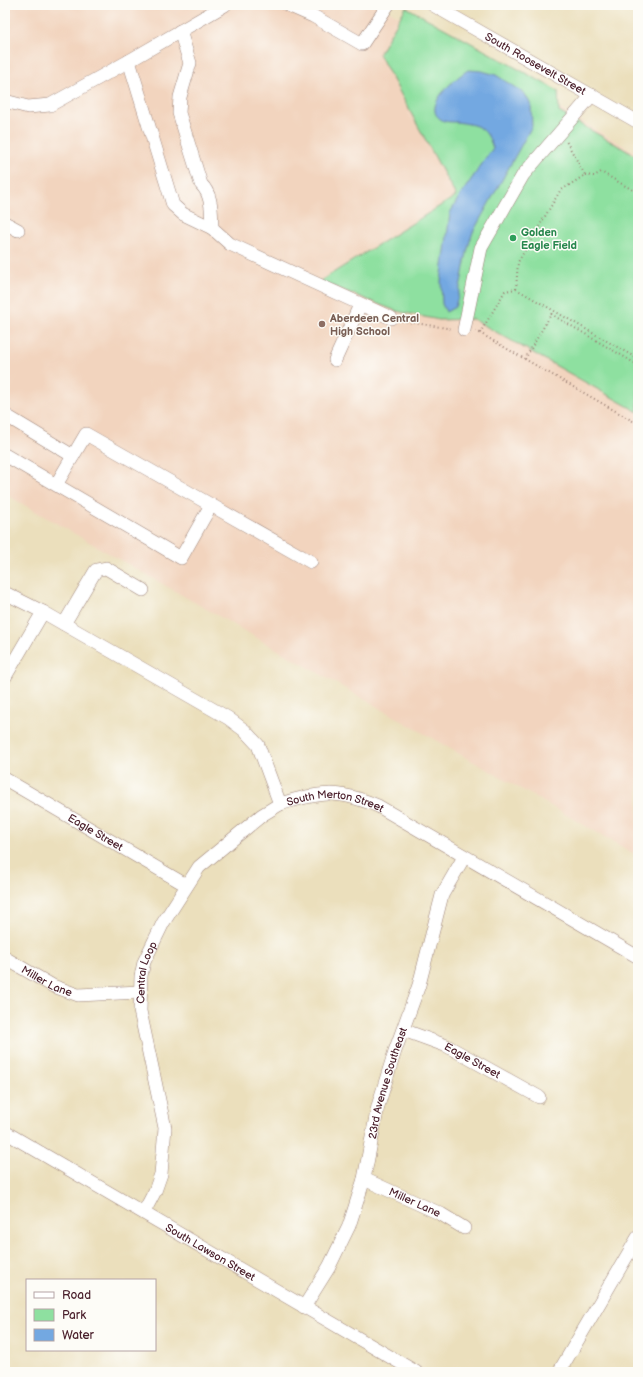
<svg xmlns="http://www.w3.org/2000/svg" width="643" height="1377" font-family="'Balsamiq Sans',sans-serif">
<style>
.built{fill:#f2d4be}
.green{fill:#8ee0a0;stroke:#6c8066}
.water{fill:#73a8e1;stroke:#5e6486}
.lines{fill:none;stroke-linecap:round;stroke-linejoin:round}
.minor-casing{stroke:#9a7f74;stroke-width:14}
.path{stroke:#9a7f74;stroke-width:2;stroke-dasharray:1 3;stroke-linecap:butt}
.minor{stroke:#fff;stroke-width:13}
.leisure-dot{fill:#2e9e5b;stroke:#fdfcf7;stroke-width:1.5}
.education-dot{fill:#8d6e63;stroke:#fdfcf7;stroke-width:1.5}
.labels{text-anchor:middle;stroke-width:3;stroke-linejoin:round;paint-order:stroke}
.street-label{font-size:11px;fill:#4a1f2b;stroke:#fdfcf7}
.leisure-label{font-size:11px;font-weight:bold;fill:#27864d;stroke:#fdfcf7;text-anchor:start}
.education-label{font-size:11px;font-weight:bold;fill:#785e54;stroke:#fdfcf7;text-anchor:start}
</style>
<rect width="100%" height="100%" fill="#fdfcf7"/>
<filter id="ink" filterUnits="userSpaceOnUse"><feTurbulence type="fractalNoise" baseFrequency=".025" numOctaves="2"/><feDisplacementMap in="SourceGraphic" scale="8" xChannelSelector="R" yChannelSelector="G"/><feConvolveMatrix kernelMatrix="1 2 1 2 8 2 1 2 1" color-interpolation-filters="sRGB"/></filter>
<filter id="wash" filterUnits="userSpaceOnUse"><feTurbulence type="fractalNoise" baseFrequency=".012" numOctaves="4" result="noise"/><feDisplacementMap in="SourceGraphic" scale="16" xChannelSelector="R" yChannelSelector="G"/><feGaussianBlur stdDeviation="0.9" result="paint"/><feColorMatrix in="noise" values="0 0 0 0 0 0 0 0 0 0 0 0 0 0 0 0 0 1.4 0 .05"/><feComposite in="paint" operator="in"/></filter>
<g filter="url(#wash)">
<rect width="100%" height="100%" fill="#ebdfbc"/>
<!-- built -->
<path class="built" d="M11 5H379L638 154V856L5 494V15Z"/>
<!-- green -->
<path class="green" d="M406 7 558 91 559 112 638 157V412L473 319 439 320 396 311 320 281 456 196 379 54Z"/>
<!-- water -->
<path class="water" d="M468 70 482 71 496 75 525 94 531 105 532 126 473 232C464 256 463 282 455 307L446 312 442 304 441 281 450 213 459 197 493 148C486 126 478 125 456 122 453 122 447 122 444 121 417 109 457 77 468 70Z"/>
</g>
<g filter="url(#ink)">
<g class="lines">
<defs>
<g id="minor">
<path d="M288 5 313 16 362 44 388 5"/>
<path id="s1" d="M433 5 638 122"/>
<path d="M180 31 190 63 180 97 179 113 201 184C213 196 211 212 212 228"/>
<path d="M129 61 173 205 183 214 212 228 230 244 391 318"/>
<path d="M5 101 28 107 50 105 129 61 225 5"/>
<path d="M5 223 18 230"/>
<path d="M464 330 481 248 523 175 592 95"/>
<path d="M335 360 360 305"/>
<path d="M5 415 73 456"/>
<path d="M5 455 181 558 211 505 86 434 56 485"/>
<path d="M211 505 311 562"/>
<path id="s2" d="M5 593 43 612 228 718 244 730 258 745 280 804C321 792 336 789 378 806L638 957"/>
<path d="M64 624 96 570 106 568 143 590"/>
<path d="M5 677 43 612"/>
<path id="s3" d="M5 779 186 885"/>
<path id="s4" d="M5 958 53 986 78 995 140 992"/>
<path id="s5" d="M403 1030 447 1046 539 1097"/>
<path id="s6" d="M5 1132 416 1372"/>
<path id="s7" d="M364 1179 441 1214 464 1228"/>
<path id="s8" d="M144 1212 155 1191 161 1174 165 1128 140 1011 141 976 144 962 163 923 199 867 262 815 280 804"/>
<path id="s9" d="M304 1307 329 1267 349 1226 364 1179 378 1106 395 1051 419 985 442 895 464 857"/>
<path d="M559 1372 638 1237"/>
</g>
</defs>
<!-- minor casing -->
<use href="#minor" class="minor-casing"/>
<!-- path -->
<g class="path">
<path d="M585 175 594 176 601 172 638 193"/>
<path d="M516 289 518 262 560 191 585 175 566 141"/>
<path d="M551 314 638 365"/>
<path d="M402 321 453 329"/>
<path d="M476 331 638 424"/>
<path d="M480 333 505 291 516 289 638 359"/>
<path d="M525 359 553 311"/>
</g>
<!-- minor -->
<use href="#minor" class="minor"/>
</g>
</g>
<!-- markers -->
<circle class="leisure-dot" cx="513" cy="238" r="4"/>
<circle class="education-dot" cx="322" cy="324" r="4"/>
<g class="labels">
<!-- street labels -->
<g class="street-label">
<text dy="4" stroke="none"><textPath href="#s1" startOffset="118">South Roosevelt Street</textPath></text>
<text dy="4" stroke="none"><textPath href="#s2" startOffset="416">South Merton Street</textPath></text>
<text dy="4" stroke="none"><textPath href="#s3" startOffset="105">Eagle Street</textPath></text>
<text dy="4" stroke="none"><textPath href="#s8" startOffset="247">Central Loop</textPath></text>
<text dy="4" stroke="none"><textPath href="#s4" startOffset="48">Miller Lane</textPath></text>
<text dy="4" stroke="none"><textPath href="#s5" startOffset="76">Eagle Street</textPath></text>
<text dy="4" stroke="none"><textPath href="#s9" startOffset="241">23rd Avenue Southeast</textPath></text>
<text dy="4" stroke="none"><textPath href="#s7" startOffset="56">Miller Lane</textPath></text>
<text dy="4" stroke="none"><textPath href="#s6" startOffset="238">South Lawson Street</textPath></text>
</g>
<!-- leisure labels -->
<g class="leisure-label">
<text x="521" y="236">Golden<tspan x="521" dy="13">Eagle Field</tspan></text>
</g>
<!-- education labels -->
<g class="education-label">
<text x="330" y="322">Aberdeen Central<tspan x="330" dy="13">High School</tspan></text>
</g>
</g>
<!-- margin -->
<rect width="643" height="1377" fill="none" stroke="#fdfcf7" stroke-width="20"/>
<!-- legend -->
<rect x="26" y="1279" width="130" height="72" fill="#fdfcf7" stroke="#b5a4a5"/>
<rect x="34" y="1292" width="20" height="6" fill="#ffffff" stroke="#b5a4a5"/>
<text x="62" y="1299" font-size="12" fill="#4a1f2b">Road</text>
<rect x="34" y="1309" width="20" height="12" fill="#8ee0a0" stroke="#b5a4a5"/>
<text x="62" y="1319" font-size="12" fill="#4a1f2b">Park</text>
<rect x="34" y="1329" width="20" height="12" fill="#73a8e1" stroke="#b5a4a5"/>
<text x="62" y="1339" font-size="12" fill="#4a1f2b">Water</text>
</svg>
